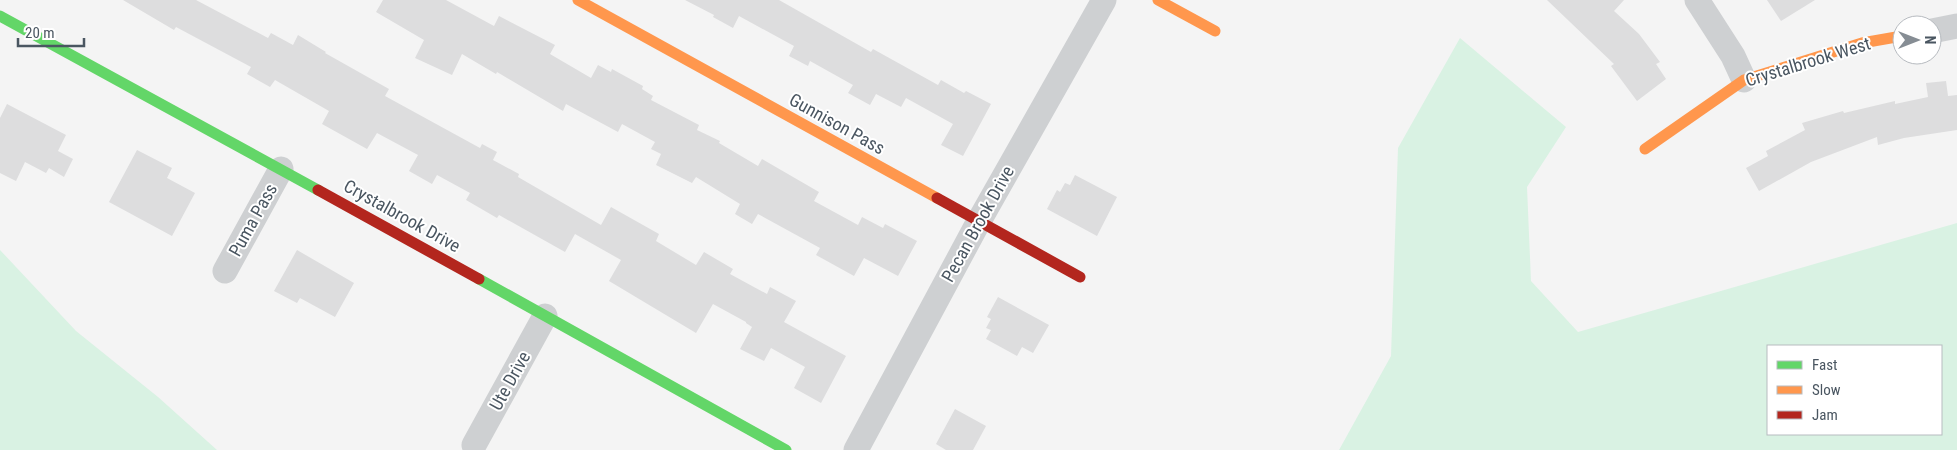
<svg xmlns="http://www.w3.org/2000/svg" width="1957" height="450" font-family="'Roboto Condensed',sans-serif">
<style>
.green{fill:#d9f2e3;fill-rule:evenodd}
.building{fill:#ddddde}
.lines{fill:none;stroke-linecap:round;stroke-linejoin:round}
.street{stroke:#ced0d2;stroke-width:25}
.fast{stroke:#63d668;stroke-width:11}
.slow{stroke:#ff974d;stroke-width:11}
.jam{stroke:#b3261e;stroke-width:11}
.labels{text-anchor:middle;stroke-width:4;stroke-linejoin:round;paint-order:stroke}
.street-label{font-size:18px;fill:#4a5661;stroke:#fff}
</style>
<rect width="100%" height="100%" fill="#f4f4f4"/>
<!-- green -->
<g class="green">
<path d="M1460 38 1566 127 1527 187 1531 281 1578 332 1957 223V450H1339L1391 356 1398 148ZM1768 346H1941V434H1768Z"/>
<path d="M0 250 76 331 158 397 217 450H0Z"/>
</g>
<!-- building -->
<g class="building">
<path d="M123 0H196L268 38 271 33 293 45 298 35 326 52 325 53 389 89 385 96 480 148 482 144 497 152 493 160 519 174 518 177 601 225 611 207 659 234 656 241 696 265 704 252 733 269 730 274 767 294 770 287 796 301 784 322 846 356 821 403 794 388 805 367 771 348 764 361 740 349 752 327 746 323V322L713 304 696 333 609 281 621 260 575 234 565 252 499 215 497 218 466 200 470 193 437 175 432 184 409 171 418 155 377 133 367 149 322 124 329 111 275 80 270 87 247 74 251 67 176 27 174 30Z"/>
<path d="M383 0H446L494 26 499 16 555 45 550 54 591 78 598 65 611 72 612 69 643 86 642 89 653 96 651 100 699 125 697 130 720 141 719 143 758 166 762 159 819 192 814 201 858 225 862 217 883 228 885 224 917 241 898 276 864 258 854 276 816 255 820 248 758 214 752 224 735 214 740 204 696 177 692 183 656 165 661 154 651 149 655 142 622 124 618 132 566 104 563 111 497 72 496 74 462 54 452 75 415 58 424 40 376 12Z"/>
<path d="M685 0H779L871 52 873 49 938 85 941 80 964 93 966 91 991 104 963 156 941 145 953 124 906 98 901 107 876 94 870 105 848 93 853 85 810 61 808 66 789 56 794 46 739 16 733 28 713 17 714 15Z"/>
<path d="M1547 0H1624L1614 11 1639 34 1660 62 1656 64 1666 79 1637 101 1611 66 1614 64Z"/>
<path d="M1767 0H1815L1781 21Z"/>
<path d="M1946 81 1948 96 1957 95V130L1904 138 1878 145 1877 137 1811 162 1759 191 1746 168 1768 156 1766 151 1805 130 1802 123 1843 111 1844 113 1895 101V104L1928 97 1926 83Z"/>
<path d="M7 104 66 135 58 151 73 159 64 177 49 168 46 173 25 162 16 181 0 173V118Z"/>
<path d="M137 150 172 168 167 178 195 193 172 236 109 202Z"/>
<path d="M1075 175 1117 197 1097 236 1047 209 1057 190 1060 192 1065 183 1070 185Z"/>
<path d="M297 250 354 283 335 317 300 298 297 303 274 291Z"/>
<path d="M998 297 1049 325 1033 353 1022 347 1017 356 986 339 991 330 986 328 991 319 987 317Z"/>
<path d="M955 409 986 426 973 450H946L936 444Z"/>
</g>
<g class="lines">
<!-- street -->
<g class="street">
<path d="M1697 0 1733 56 1744 80"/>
<path d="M1932 31 1957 26"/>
<path d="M225 271 281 169"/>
<path d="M474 445 545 316"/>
<path d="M856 450 979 221 1104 0"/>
</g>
<!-- fast -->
<g class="fast">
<path d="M0 16 318 190"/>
<path d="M479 279 786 450"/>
</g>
<!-- slow -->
<g class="slow">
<path d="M578 0 937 198"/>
<path d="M1158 0 1215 31"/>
<path d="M1645 149 1744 80 1862 43 1902 36"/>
</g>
<!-- jam -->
<g class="jam">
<path d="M318 190 479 279"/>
<path d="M937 198 1080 277"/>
</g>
</g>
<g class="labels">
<!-- street labels -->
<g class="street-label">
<text transform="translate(1808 62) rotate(-17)" y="6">Crystalbrook West</text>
<text transform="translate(837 124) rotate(29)" y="6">Gunnison Pass</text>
<text transform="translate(402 216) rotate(29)" y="6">Crystalbrook Drive</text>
<text transform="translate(253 220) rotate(-61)" y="6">Puma Pass</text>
<text transform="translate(978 224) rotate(-61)" y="6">Pecan Brook Drive</text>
<text transform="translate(510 381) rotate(-61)" y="6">Ute Drive</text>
</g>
</g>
<!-- legend -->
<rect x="1767" y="345" width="175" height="90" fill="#ffffff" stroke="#b7bbc0"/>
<rect x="1777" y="361" width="25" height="8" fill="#63d668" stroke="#b7bbc0"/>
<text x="1812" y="370" font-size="15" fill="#4a5661">Fast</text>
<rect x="1777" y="386" width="25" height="8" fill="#ff974d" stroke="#b7bbc0"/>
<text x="1812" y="395" font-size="15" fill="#4a5661">Slow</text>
<rect x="1777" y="411" width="25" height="8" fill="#b3261e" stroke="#b7bbc0"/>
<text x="1812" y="420" font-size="15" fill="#4a5661">Jam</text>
<!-- north arrow -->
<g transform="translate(1917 40) rotate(90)"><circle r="24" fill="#ffffff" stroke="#b7bbc0"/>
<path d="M0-4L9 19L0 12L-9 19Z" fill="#868d94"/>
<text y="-8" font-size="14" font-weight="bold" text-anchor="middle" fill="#4a5661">N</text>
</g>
<!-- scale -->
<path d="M18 38v8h66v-8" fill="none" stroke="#4a5661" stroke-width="2.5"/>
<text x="25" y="38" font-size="15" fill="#4a5661" stroke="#ffffff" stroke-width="4" paint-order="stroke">20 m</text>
</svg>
